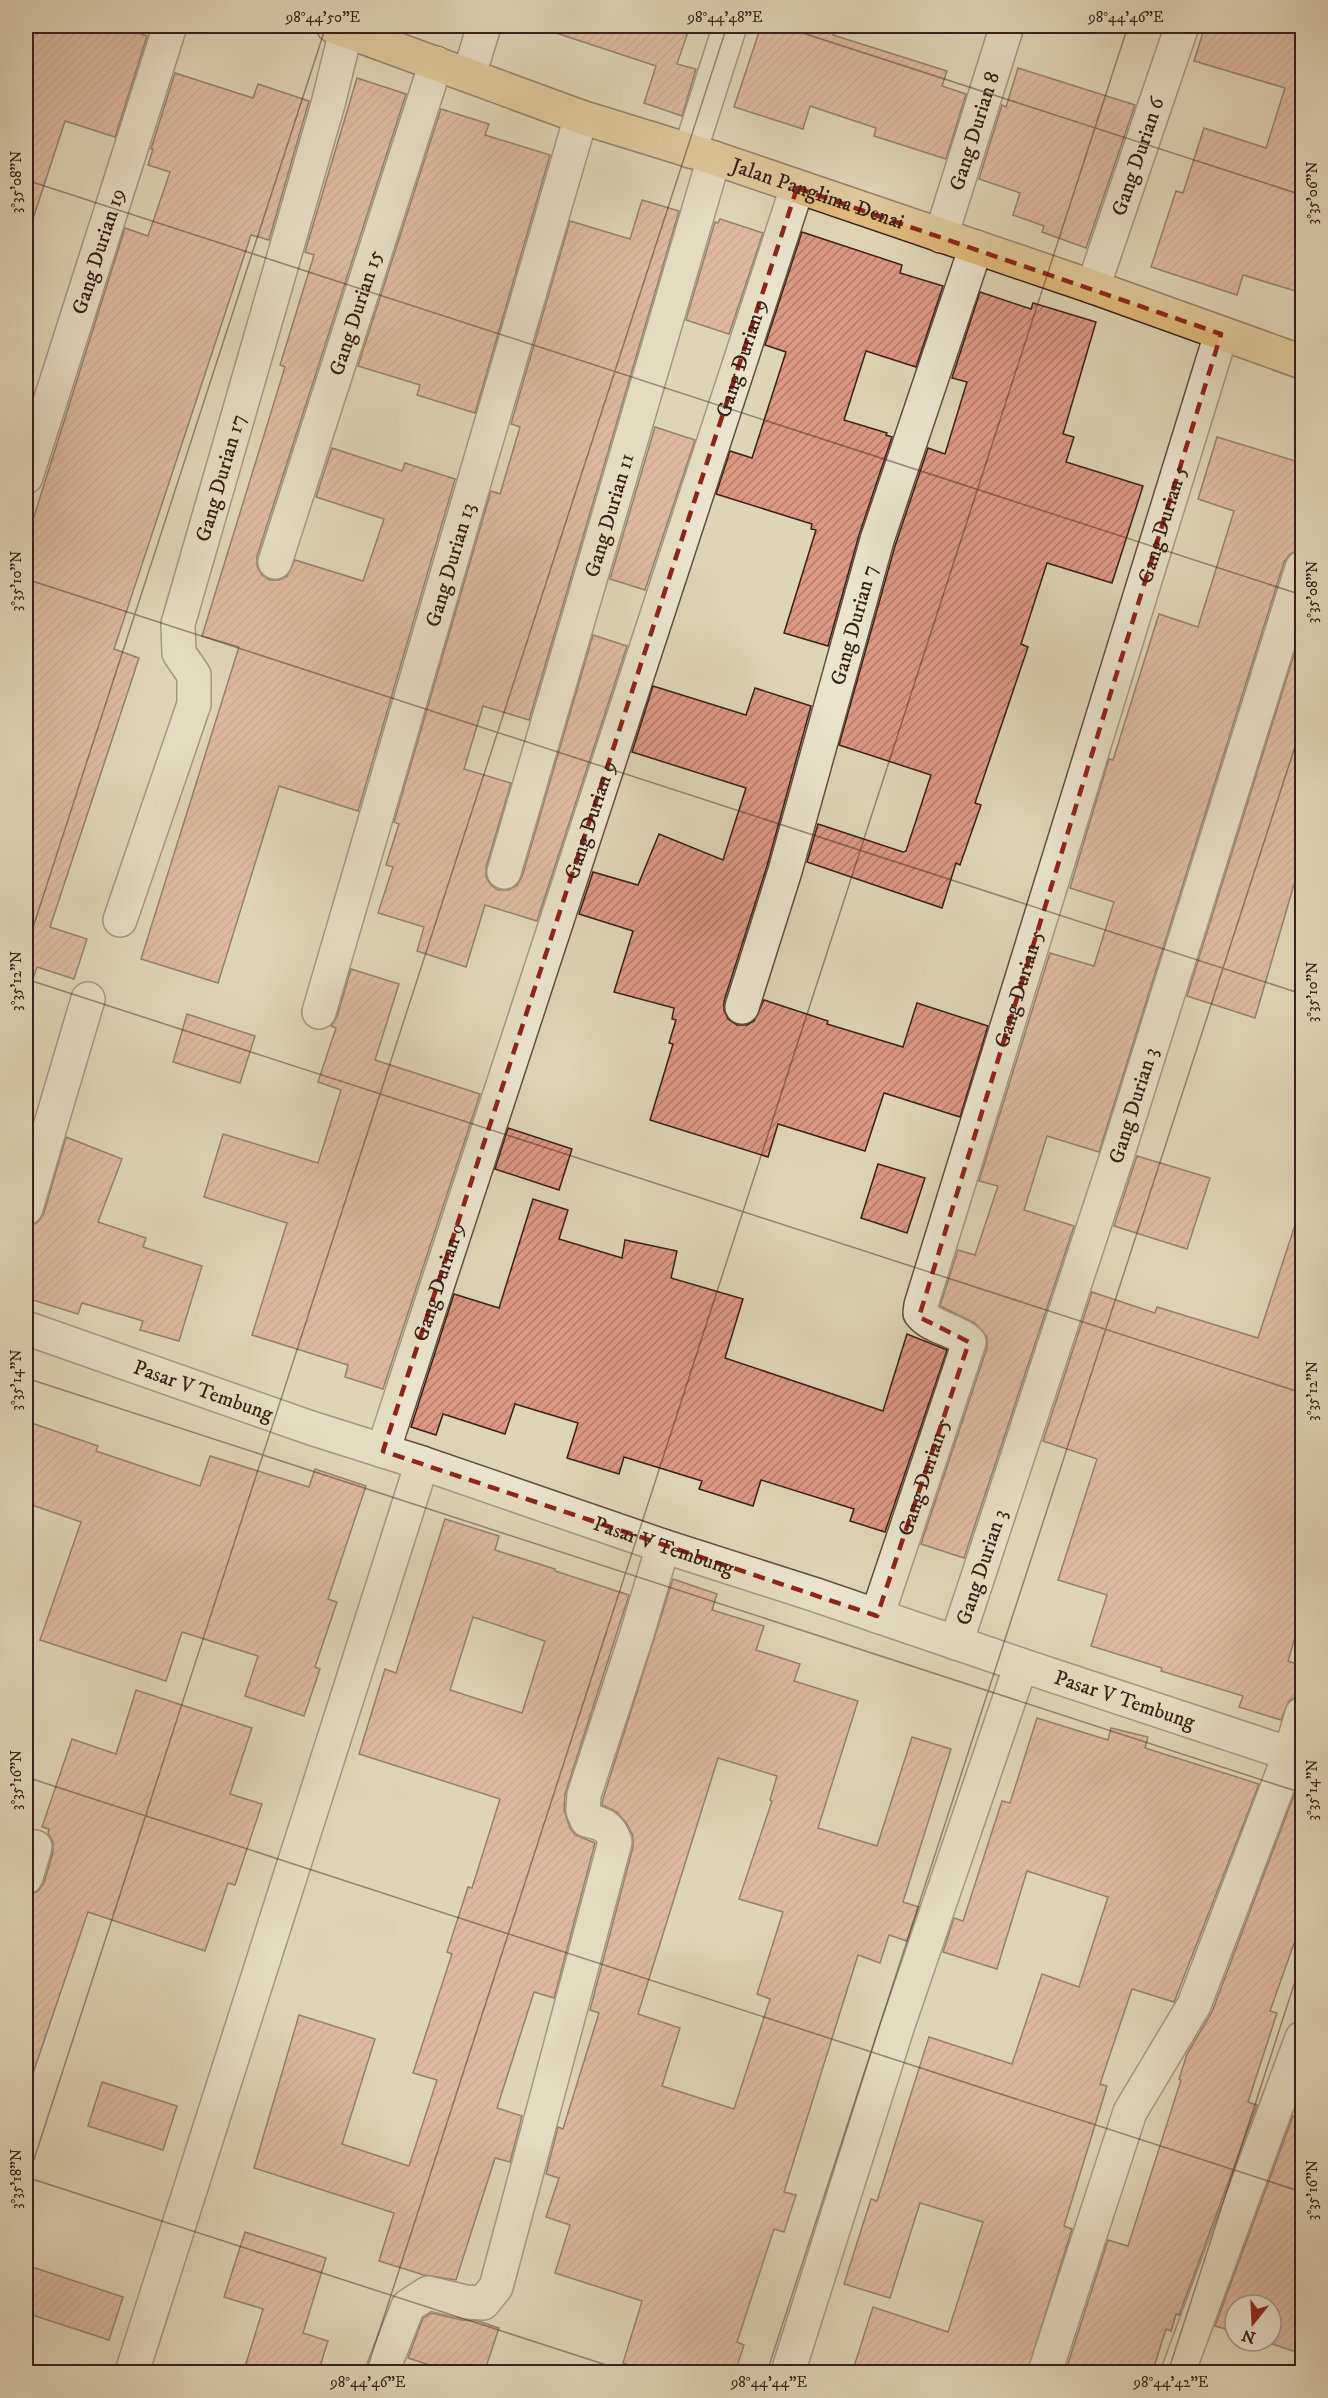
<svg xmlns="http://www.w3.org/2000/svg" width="1328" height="2398" font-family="'IM FELL DW Pica',serif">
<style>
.building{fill:url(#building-hatch);stroke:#382119;stroke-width:1.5;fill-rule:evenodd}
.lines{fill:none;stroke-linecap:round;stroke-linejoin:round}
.street-casing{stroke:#624e40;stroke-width:36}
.primary-casing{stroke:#382119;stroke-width:36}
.street{stroke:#eae4ce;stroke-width:33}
.primary{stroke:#dfba7a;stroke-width:33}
.marked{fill:none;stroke:#8f2418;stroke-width:4.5;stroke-dasharray:12 8;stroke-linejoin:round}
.ticks{fill:none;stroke:#382119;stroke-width:1.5;stroke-opacity:0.45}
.labels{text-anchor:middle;stroke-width:4.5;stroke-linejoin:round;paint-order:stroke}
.street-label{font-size:21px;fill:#382119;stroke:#eae4ce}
.neatline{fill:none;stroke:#382119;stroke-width:2}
.ticks-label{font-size:15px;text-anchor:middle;fill:#382119}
</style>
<defs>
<pattern id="building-hatch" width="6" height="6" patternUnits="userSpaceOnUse" patternTransform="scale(1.5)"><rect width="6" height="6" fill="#dd9882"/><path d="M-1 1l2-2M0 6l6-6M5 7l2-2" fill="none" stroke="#b47c6a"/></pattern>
</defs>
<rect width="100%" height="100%" fill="#ded5b4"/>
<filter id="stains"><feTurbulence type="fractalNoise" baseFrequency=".00333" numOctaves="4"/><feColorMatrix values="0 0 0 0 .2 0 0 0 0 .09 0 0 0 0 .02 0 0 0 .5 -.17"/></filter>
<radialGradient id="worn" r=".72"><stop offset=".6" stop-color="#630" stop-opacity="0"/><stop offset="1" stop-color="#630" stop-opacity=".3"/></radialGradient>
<!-- building -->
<g class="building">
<path d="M34 26H116L147 36 115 137 65 121 32 222 26 221V52Z"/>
<path d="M555 26H690L677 64 696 69 682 116 644 103 656 66 553 32Z"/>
<path d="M761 26H836L833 35 947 71 942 86 966 94 946 159 874 136 876 128 810 106 803 129 734 107Z"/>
<path d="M1205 26H1302V293L1243 275 1237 295 1151 267 1176 191 1183 193 1204 128 1266 148 1285 88 1194 61Z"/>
<path d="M1018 68 1135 105 1086 248 1042 232 1044 226 1013 215 1020 193 979 179 1002 105 1006 107Z"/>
<path d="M175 73 253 98 258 84 309 101 269 240 251 235 114 649 139 658 50 927 87 939 74 979 37 967 32 982 26 981V542L125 228 148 236 170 172 148 165 153 149H151Z"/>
<path d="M357 78 406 94 257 556V566L262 575 270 580H279L287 576 295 560 363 581 384 519 316 497 332 448 402 471 405 463 455 479 358 811 279 786 218 983 141 959 239 647 202 636 285 367 280 365 314 255 305 252Z"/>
<path d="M441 109 489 124 485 135 550 155 475 413 417 395 420 385 358 366Z"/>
<path d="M642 200 679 211 529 720 483 706 464 769 511 783 486 867V877L491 885 498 890H509L517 885 522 877 593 635 627 646 537 921 485 905 466 967 417 951 424 927 378 913 393 867 386 865 399 824 394 822 491 491 500 494 520 427 511 424 570 221 630 239Z"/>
<path d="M720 219 763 233 729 334 686 320 715 222 718 223Z"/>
<path d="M802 232 902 265 900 273 943 286 916 367 866 351 844 420 887 433 886 435 892 437 859 535 828 646 784 633 816 530 811 529 812 524 716 494 730 451 752 458 786 352 765 345Z"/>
<path d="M980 292 1031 309 1033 303 1096 322 1063 434 1074 437 1066 462 1143 486 1112 583 1047 563 1021 644 1028 647 975 803 981 805 960 865 956 863 942 908 807 862 818 824 903 852 906 851 931 775 839 745 895 546 928 448 945 454 967 382 952 378Z"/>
<path d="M655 427 695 440 645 590 610 579Z"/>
<path d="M1217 437 1302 463V550L1290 554 1284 562 1099 1152 1047 1136 1024 1210 1074 1226 964 1558 921 1544 987 1348V1337L975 1323 940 1306 958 1250 975 1255 998 1186 979 1181 1050 953 1094 966 1114 902 1070 888 1109 759 1113 760 1159 614 1198 627 1234 511 1198 499Z"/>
<path d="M1302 629V857L1255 1018 1187 996Z"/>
<path d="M653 686 746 715 755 688 811 706 767 866 724 1001V1010L728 1019 737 1025H747L754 1021 764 1000 828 1021 827 1024 903 1047 917 1003 988 1026 960 1117 884 1093 865 1151 778 1124 768 1157 650 1120 673 1044 669 1043 676 1020 672 1019 674 1008 614 992 633 931 579 914 593 872 638 885 659 834 723 860 746 788 632 752Z"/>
<path d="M351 969 399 984 375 1060 480 1094 383 1389 345 1377 348 1365 252 1335 287 1223 204 1197 223 1134 318 1163 341 1090 318 1082 336 1028 331 1026 337 1017Z"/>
<path d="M187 1014 255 1036 240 1083 173 1062Z"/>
<path d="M508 1128 572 1149 559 1190 495 1169Z"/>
<path d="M66 1137 122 1159 98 1222 146 1238 143 1247 202 1266 179 1341 140 1330 143 1321 82 1303 78 1314 26 1298V1239L30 1226 38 1222 44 1213Z"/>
<path d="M1137 1156 1210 1178 1187 1249 1114 1226Z"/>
<path d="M878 1164 925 1178 907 1233 861 1218Z"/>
<path d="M533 1199 568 1210 559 1239 622 1258 625 1240 677 1251 671 1278 743 1299 725 1358 883 1411 907 1334 947 1350 885 1532 850 1521 854 1509 761 1480 753 1506 699 1489 702 1481 624 1457 619 1474 567 1458 578 1423 515 1404 505 1434 443 1414 436 1435 411 1427 454 1294 499 1308Z"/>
<path d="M1296 1222 1302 1223V1614L1288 1661 1302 1666V1696H1297L1289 1701 1281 1720 1239 1707 1243 1696 1161 1671 1162 1668 1091 1646 1107 1595 1058 1580 1097 1459 1043 1441 1092 1292 1155 1313 1157 1307 1258 1338Z"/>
<path d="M26 1421 98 1446 96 1451 200 1486 210 1456 309 1487 315 1469 366 1486 328 1599 337 1602 315 1667 320 1669 304 1716 245 1696 258 1656 182 1632 166 1681 40 1640 81 1522 26 1503Z"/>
<path d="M445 1519 499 1536 495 1550 555 1569V1571L629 1595 565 1794 564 1810 570 1828 575 1835 595 1843 554 1998 534 1992 497 2108 522 2116 510 2162 495 2158 456 2280 424 2275 379 2261 394 2213 254 2168 299 2015 375 2039 342 2144 409 2166 437 2080 413 2073 452 1954 447 1952 468 1887 472 1888 500 1799 359 1754 385 1669 396 1673ZM473 1617 545 1641 522 1713 450 1690Z"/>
<path d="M673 1579 717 1594 712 1610 764 1626 756 1650 800 1664 794 1681 858 1701 818 1828 877 1846 912 1737 951 1749 903 1902 919 1907 907 1941 889 1935 880 1963 858 1955 784 2192 796 2195 784 2232 774 2229 737 2342 744 2345 735 2373H653L623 2363 642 2301 555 2273 570 2225 546 2217 559 2178 546 2174 558 2127 563 2129 599 2013 590 2010 633 1847V1836L627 1824 617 1812 602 1805 603 1799ZM718 1758 777 1776 770 1800 772 1801 739 1899 783 1912 757 1994 770 1999 734 2109 662 2086 680 2028 638 2014Z"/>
<path d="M136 1690 252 1728 230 1794 262 1804 235 1885 228 1883 205 1951 88 1912 31 2079H26V1901L27 1895 38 1891 44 1883 53 1852V1842L48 1833 49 1829 42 1827 72 1739 116 1754Z"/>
<path d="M1037 1718 1108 1740 1111 1728 1148 1737 1145 1748 1259 1784 1174 2002 1132 1989 1100 2084 1107 2086 1064 2226 1072 2229 1027 2373H852L873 2307 948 2332 983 2222 920 2203 890 2298 844 2284 871 2199 877 2201 929 2037 1012 2064 1042 1974 1079 1987 1108 1897 1027 1871 997 1969 943 1952 954 1918 963 1921 1002 1801 1010 1803Z"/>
<path d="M1294 1795 1302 1797V1921L1270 2011 1277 2013 1248 2102 1257 2105 1179 2315 1176 2314 1171 2331 1166 2329 1152 2373H1065L1108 2240 1128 2246 1181 2080 1179 2079 1187 2054 1212 2012Z"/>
<path d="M102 2082 177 2106 163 2150 88 2126Z"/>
<path d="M1293 2116 1302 2119V2354L1263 2341H1271V2305H1235V2332L1215 2326Z"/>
<path d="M245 2232 326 2258 303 2333 328 2341 318 2373H243L263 2309 224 2297Z"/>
<path d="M26 2265 123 2297 109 2340 26 2313Z"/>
<path d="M431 2313 462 2320 478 2321 499 2328 484 2373H454L408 2358 423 2318Z"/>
</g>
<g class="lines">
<defs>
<g id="street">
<path d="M469 75 484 26"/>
<path d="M690 151 730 26"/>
<path id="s1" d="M941 236 1007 26"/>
<path id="s2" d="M1093 287 1182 26"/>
<path id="s3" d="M26 477 170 26"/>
<path id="s4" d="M275 562 436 63"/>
<path id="s5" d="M504 872 714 158"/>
<path id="s6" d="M120 920 194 704V675L179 653 178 624 328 104 346 31"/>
<path id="s7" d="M742 1007 785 871 877 540 976 247"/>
<path id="s8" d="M319 1012 581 117"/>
<path d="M26 1208 88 999"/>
<path id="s9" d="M26 1328 311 1428 422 1463 663 1546 816 1595 1021 1665 1302 1758"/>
<path id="s10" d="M383 1451 797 188"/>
<path id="s11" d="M877 1616 969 1342C955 1329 931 1328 920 1313L921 1305 1221 334"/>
<path id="s12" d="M956 1643 1117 1156 1302 568"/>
<path d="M26 1877 35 1847"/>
<path d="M132 2372 422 1463"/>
<path d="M382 2372 408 2306 428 2293 466 2302 483 2303 496 2287 615 1842C610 1826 603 1824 587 1820L583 1811 584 1795 636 1637 663 1546"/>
<path d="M788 2372 897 2028 1021 1665"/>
<path d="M1045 2372 1130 2112 1194 2005 1290 1754 1302 1714"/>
<path d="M1178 2372 1302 2038"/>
</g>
<g id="primary">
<path id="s13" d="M333 26 581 117 714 158 1093 287 1302 362"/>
</g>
</defs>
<!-- street casing -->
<use href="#street" class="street-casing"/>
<!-- primary casing -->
<use href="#primary" class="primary-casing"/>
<!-- street -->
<use href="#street" class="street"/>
<!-- primary -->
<use href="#primary" class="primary"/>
</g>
<!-- marked area -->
<path d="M0 0H1328V2398H0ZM797 188 1221 334 919 1317 969 1342 877 1616 383 1451Z" fill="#ded5b4" fill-opacity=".55" fill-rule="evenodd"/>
<path class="marked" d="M797 188 1221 334 919 1317 969 1342 877 1616 383 1451Z"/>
<!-- ticks -->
<path class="ticks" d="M781 26 1302 195M26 180 1302 595M26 579 1302 994M26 949 326 26M26 979 1302 1393M26 1378 1302 1793M26 1777 1302 2192M26 2177 628 2372M26 2184 727 26M366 2372 1128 26M767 2372 1302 725M1168 2372 1302 1960"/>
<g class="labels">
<!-- street labels -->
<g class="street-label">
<text dy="7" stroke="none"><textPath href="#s1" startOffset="110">Gang Durian 8</textPath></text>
<text dy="7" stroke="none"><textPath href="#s2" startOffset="138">Gang Durian 6</textPath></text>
<text dy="7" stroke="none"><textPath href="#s13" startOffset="513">Jalan Panglima Denai</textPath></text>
<text dy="7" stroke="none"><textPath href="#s3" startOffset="237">Gang Durian 19</textPath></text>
<text dy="7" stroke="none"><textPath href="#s4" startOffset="262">Gang Durian 15</textPath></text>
<text dy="7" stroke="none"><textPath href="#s10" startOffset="1150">Gang Durian 9</textPath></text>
<text dy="7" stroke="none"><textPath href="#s6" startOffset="465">Gang Durian 17</textPath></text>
<text dy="7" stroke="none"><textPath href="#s5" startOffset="372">Gang Durian 11</textPath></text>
<text dy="7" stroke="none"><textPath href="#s11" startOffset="1172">Gang Durian 5</textPath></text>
<text dy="7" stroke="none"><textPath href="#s8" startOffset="466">Gang Durian 13</textPath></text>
<text dy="7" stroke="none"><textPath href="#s7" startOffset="398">Gang Durian 7</textPath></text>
<text dy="7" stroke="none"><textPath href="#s10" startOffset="664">Gang Durian 9</textPath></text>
<text dy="7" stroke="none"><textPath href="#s11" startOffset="686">Gang Durian 5</textPath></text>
<text dy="7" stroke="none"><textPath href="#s12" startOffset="566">Gang Durian 3</textPath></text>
<text dy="7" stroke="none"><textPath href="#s10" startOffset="178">Gang Durian 9</textPath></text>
<text dy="7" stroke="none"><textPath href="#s9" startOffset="188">Pasar V Tembung</textPath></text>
<text dy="7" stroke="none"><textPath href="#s11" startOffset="147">Gang Durian 5</textPath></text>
<text dy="7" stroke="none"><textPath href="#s9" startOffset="674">Pasar V Tembung</textPath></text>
<text dy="7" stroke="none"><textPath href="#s12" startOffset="80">Gang Durian 3</textPath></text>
<text dy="7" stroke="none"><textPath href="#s9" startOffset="1160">Pasar V Tembung</textPath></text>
</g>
</g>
<!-- margin -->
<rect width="1328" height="2398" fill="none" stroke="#ded5b4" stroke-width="66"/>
<!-- north arrow -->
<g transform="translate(1253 2323) rotate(198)"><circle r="28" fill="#eae4ce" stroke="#a39686" stroke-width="1.5"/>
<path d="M0-4.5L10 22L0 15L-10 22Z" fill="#8f2418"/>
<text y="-9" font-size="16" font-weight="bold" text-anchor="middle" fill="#382119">N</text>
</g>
<rect x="33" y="33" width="1262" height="2332" class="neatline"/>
<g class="ticks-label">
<text x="323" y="22">98°44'50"E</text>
<text x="725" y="22">98°44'48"E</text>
<text x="1126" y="22">98°44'46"E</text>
<text transform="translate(16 182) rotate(-90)" y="5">3°35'08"N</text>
<text transform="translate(1312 193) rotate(-90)" y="5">3°35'06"N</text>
<text transform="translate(16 581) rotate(-90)" y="5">3°35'10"N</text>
<text transform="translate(1312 592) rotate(-90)" y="5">3°35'08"N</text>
<text transform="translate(16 981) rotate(-90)" y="5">3°35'12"N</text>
<text transform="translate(1312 992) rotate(-90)" y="5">3°35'10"N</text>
<text transform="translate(16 1380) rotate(-90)" y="5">3°35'14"N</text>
<text transform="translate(1312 1391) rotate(-90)" y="5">3°35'12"N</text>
<text transform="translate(16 1780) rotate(-90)" y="5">3°35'16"N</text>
<text transform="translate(1312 1790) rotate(-90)" y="5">3°35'14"N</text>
<text transform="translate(16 2179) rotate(-90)" y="5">3°35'18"N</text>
<text transform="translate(1312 2190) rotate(-90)" y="5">3°35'16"N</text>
<text x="368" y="2387">98°44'46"E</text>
<text x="769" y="2387">98°44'44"E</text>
<text x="1171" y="2387">98°44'42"E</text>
</g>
<rect width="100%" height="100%" filter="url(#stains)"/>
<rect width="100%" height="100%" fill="url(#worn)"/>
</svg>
